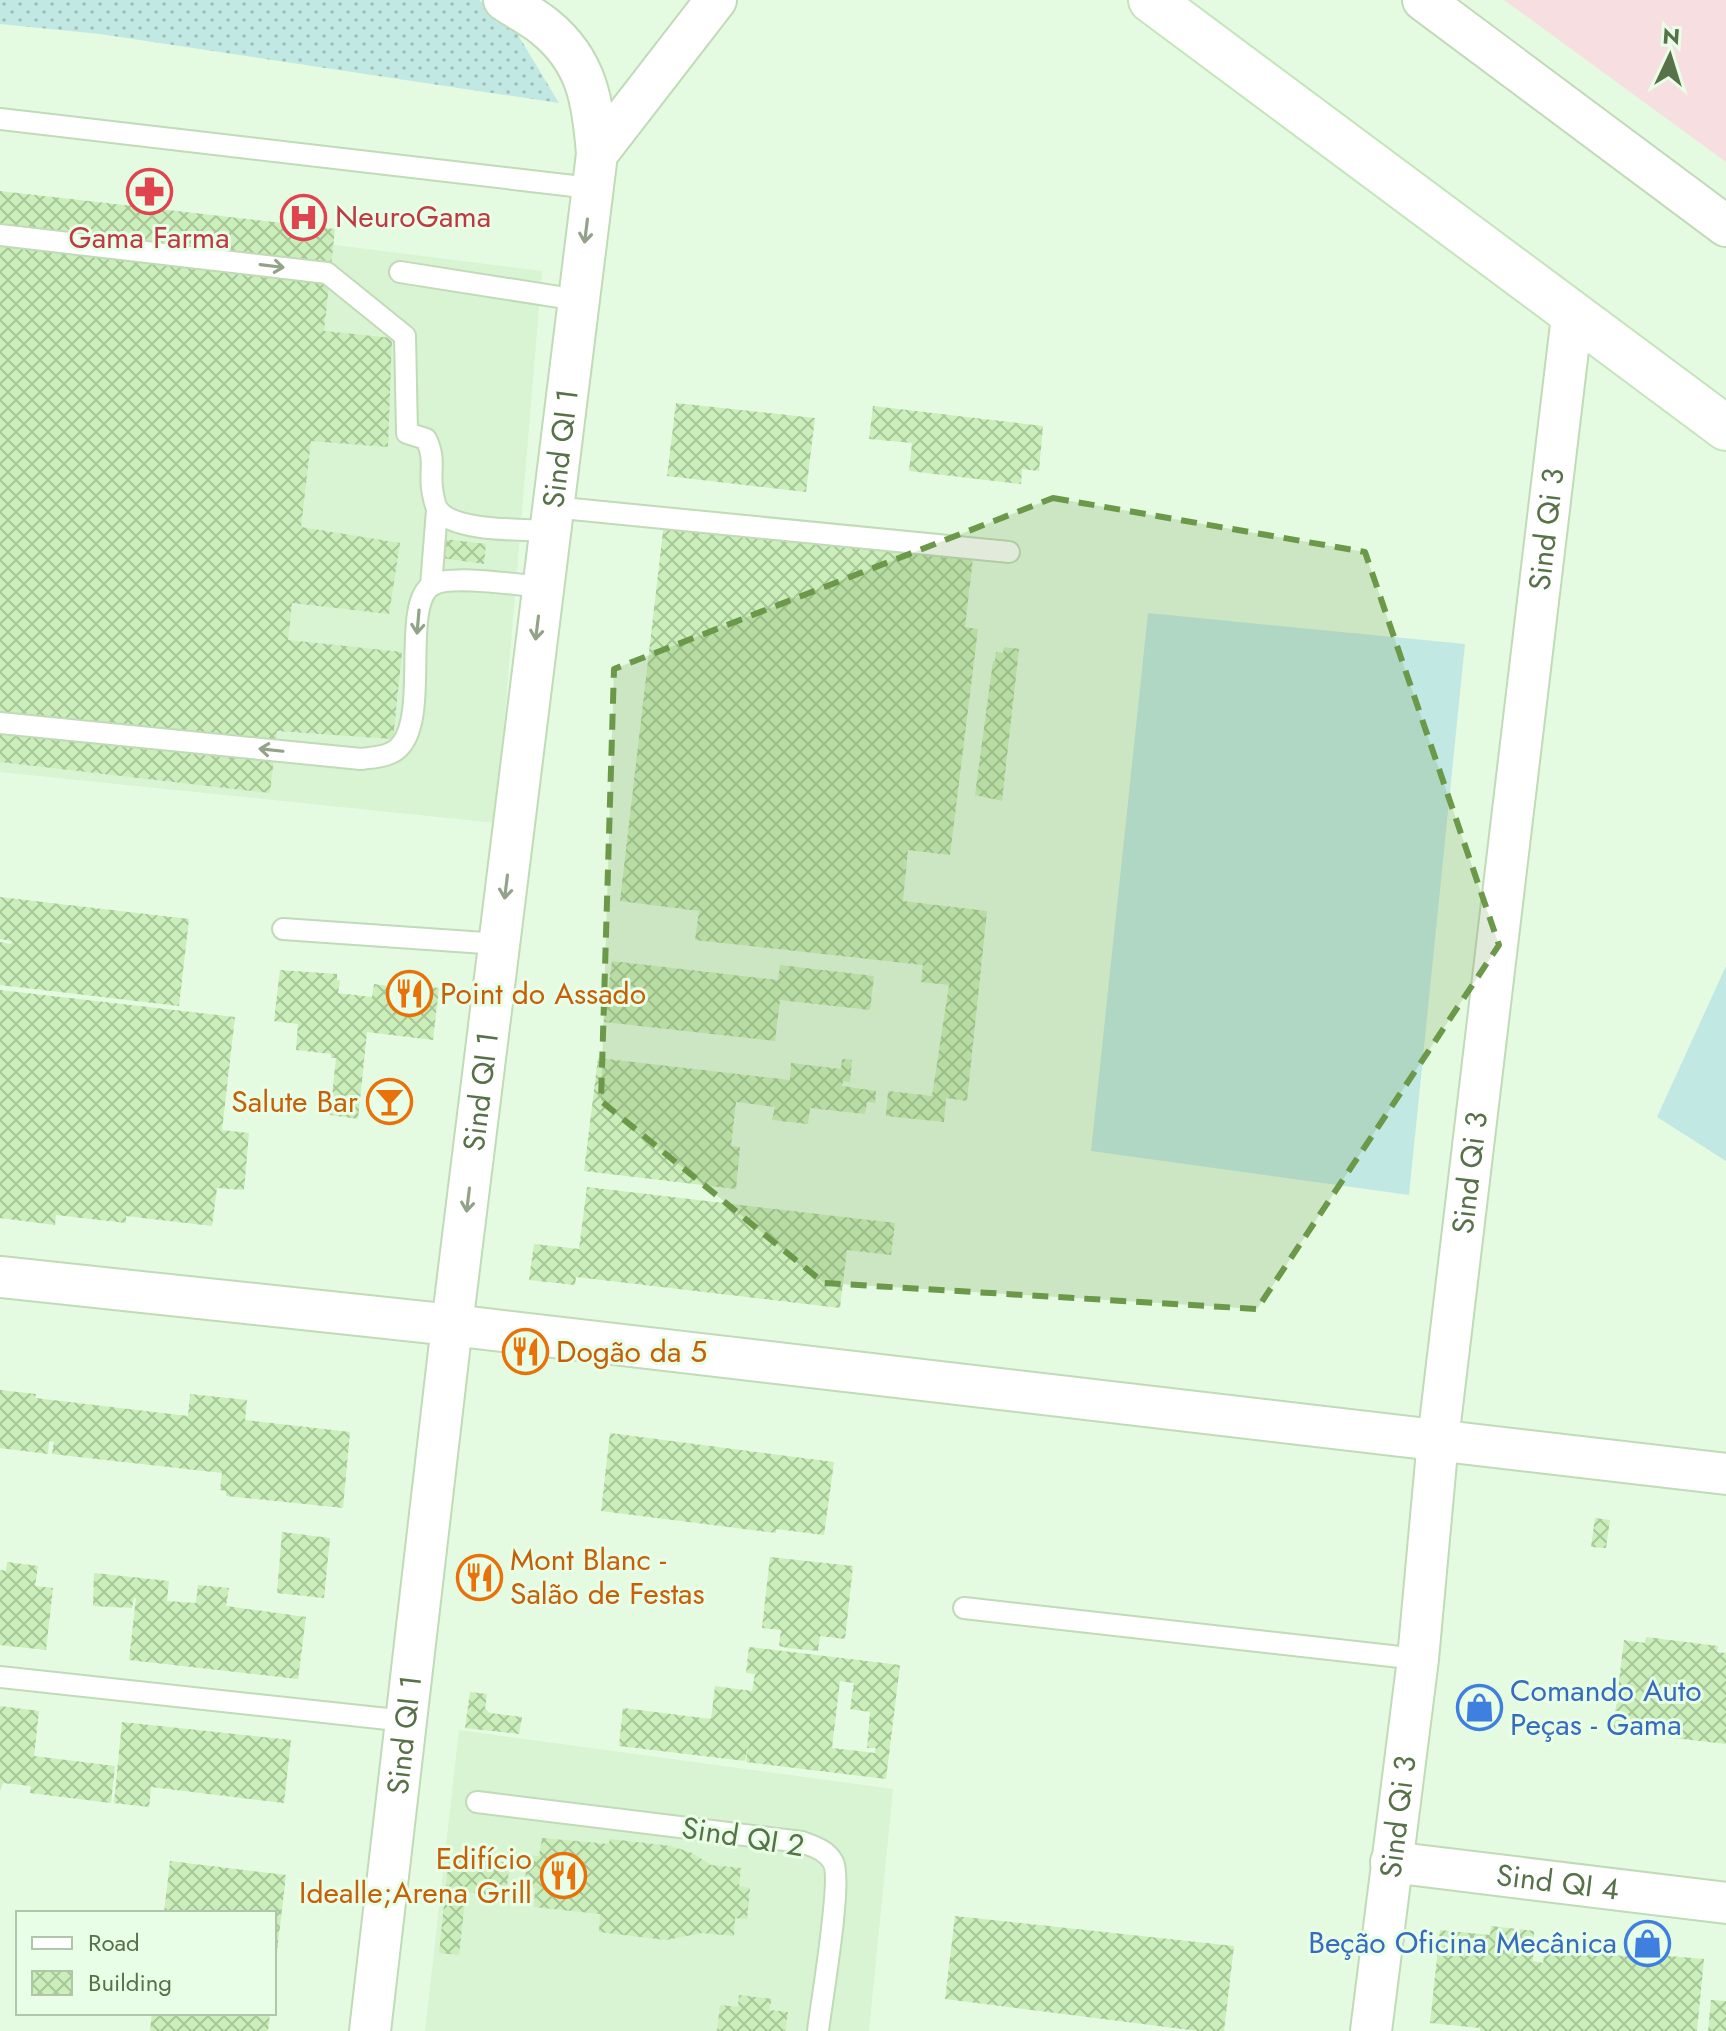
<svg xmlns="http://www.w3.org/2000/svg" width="1726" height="2031" font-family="Jost,sans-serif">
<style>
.residential{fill:#d8f4d3}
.education{fill:#f7dee0}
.grass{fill:url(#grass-dots)}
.pitch{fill:#c1e8e3}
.building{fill:url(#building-cross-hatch);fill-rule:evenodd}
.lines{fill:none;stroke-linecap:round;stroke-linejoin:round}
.lane-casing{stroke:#c1dab8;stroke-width:24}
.street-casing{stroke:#c1dab8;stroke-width:44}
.secondary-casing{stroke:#c5e4bc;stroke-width:48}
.lane{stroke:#fff;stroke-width:20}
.street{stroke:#fff;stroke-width:40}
.secondary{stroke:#fff;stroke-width:44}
.oneway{stroke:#92a389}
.marked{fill:#6c9849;fill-opacity:0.2;stroke:#6c9849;stroke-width:6;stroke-dasharray:16 10;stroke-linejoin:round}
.labels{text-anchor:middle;stroke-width:6;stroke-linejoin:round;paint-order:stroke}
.health-label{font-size:30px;fill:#be3a42;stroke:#e9fee7;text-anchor:start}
.street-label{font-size:30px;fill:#577149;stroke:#e9fee7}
.food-label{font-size:30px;fill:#c56008;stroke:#e9fee7;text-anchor:start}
.shop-label{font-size:30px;fill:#366cbe;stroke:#e9fee7;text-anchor:start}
</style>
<defs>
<pattern id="grass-dots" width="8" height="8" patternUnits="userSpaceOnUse" patternTransform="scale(2)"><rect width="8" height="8" fill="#c1e8e3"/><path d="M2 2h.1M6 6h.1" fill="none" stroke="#a0c0ba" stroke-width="1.8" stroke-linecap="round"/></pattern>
<pattern id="building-cross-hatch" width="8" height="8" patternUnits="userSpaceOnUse" patternTransform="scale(2)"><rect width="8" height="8" fill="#cbefba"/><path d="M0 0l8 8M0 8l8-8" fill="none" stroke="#a8c699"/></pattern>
</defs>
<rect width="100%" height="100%" fill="#e4fbe1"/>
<!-- residential -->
<g class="residential">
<path d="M0 203 542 271 496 823 0 772Z"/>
<path d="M459 1730 893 1789 869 2031H425Z"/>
</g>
<!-- education -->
<path class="education" d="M1504 0H1726V162Z"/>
<!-- grass -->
<path class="grass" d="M0 0H479L509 20 559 103 100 34 0 24Z"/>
<!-- pitch -->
<g class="pitch">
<path d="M1148 613 1465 644 1409 1195 1091 1151Z"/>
<path d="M1726 966V1161L1657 1117Z"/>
</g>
<!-- building -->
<g class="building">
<path d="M0 191 335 229 324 331 392 338 388 447 311 441 301 527 400 543 389 614 292 603 288 640 402 652 393 739 277 731 270 793 0 762Z"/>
<path d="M676 403 815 418 806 492 667 476Z"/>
<path d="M873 406 1043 426 1039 471 1022 469 1021 484 909 471 912 443 869 439Z"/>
<path d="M664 523 973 558 965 627 978 629 950 855 908 850 903 901 987 911 967 1101 946 1098 944 1122 886 1116 888 1091 932 1096 949 985 921 982 923 965 695 940 699 911 620 901Z"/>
<path d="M444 539 486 544 484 564 442 558Z"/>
<path d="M1004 647 1019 649 1002 801 975 795 993 661H995L996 652 1003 653Z"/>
<path d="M0 897 189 919 179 1006 0 985V942L11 944 12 941 0 939Z"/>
<path d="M612 961 778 980 780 965 874 976 870 1010 780 1000 775 1041 604 1022Z"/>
<path d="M280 970 337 974V980L340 981 338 993 372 997 374 984 395 987 396 983 439 988 433 1040 367 1032 358 1119 330 1115 336 1058H331V1054L296 1050 298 1024 274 1021Z"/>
<path d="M0 990 235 1017 222 1130 249 1133 244 1190 217 1188 212 1226 126 1216V1223L56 1215 55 1225 0 1218Z"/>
<path d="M598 1058 790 1080 791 1063 841 1069 842 1059 852 1060 850 1082 843 1081 842 1086 876 1091 875 1103 867 1102 865 1114 810 1108 808 1124 772 1120 775 1107 736 1102 731 1146 740 1147 736 1189 584 1171Z"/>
<path d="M587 1187 895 1223 891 1255 847 1250 840 1308 576 1277 575 1285 529 1280 534 1244 579 1249Z"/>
<path d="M0 1390 36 1394 35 1398 188 1416 190 1394 247 1400 245 1420 350 1432 343 1508 226 1496V1491L220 1490 222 1473 52 1454 54 1442 49 1441 48 1454 0 1448Z"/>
<path d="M610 1433 834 1462 824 1535 776 1529V1533L601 1511Z"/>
<path d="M1595 1518 1610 1520 1606 1548 1591 1547Z"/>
<path d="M282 1532 330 1538 324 1598 277 1593Z"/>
<path d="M770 1557 853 1566 845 1639 820 1636 818 1651 788 1648 779 1646 781 1630 762 1628Z"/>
<path d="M7 1562 38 1566 35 1586 53 1588 46 1650 0 1645V1570L6 1571Z"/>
<path d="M94 1573 169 1581 167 1601 196 1603 198 1585 229 1588 226 1606 306 1617 298 1679 129 1660 136 1598H134L132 1608 93 1606Z"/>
<path d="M1646 1637 1718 1646 1717 1652 1726 1653V1744L1613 1731 1624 1640 1645 1643Z"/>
<path d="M749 1647 900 1665 886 1779 746 1762 749 1741 745 1761 619 1746 623 1708 711 1719 715 1686 752 1691 755 1674 746 1673ZM840 1681 854 1683 850 1709 870 1712 867 1748H876L875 1753 832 1748Z"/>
<path d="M470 1692 487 1694 485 1708 490 1713 522 1717 519 1734 465 1728Z"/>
<path d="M0 1706 39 1711 34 1756 115 1766 111 1803 30 1793 31 1786 3 1783 0 1791Z"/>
<path d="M122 1722 291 1740 284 1803 151 1787 149 1807 114 1803Z"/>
<path d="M542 1838 609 1844 610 1839 671 1846 692 1853 711 1865 741 1868 739 1886 750 1888 747 1919 735 1918 734 1936 702 1933 666 1940 599 1932 600 1914 534 1907 535 1888 524 1887 528 1855 539 1856Z"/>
<path d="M449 1857 510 1863 507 1886 491 1884 490 1895 466 1892 459 1955 439 1953Z"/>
<path d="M170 1861 286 1875 276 1960 274 1913H164Z"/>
<path d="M955 1916 1234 1946 1224 2031H1198L945 1999Z"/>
<path d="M1491 1926 1534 1931 1533 1961 1543 1963 1545 1947 1658 1960V1955L1704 1959 1697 2031H1480V2028L1430 2023 1440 1930 1490 1935Z"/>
<path d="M739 1995 772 1999 769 2010 788 2012 785 2031H717L720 2005 738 2007Z"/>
<path d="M1711 2000 1726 2001V2031H1708Z"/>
<path d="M152 2013H270L268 2031H150Z"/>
</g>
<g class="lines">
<defs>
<g id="lane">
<path d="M0 119 591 188"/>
<path d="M0 235 327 273 405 336 407 433 426 439C437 461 428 473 433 494 434 499 435 507 439 511 456 532 524 529 549 531"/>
<path d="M400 272 578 300"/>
<path d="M552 507 1009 552"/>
<path d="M431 586 437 510"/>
<path d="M0 723 361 759C375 757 392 757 401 745 429 712 401 604 432 585 451 574 518 585 542 587"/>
<path d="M283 929 499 944"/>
<path d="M964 1608 1418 1659"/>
<path d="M0 1677 406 1721"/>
<path d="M477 1802 802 1842C815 1847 826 1850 833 1862 843 1879 821 2004 818 2031"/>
</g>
<g id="street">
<path d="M504 0C517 9 533 17 545 27 588 62 593 103 597 154"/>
<path d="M1423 0 1726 226"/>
<path d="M0 1277 452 1325 1726 1474"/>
<path id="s1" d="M1391 1862 1726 1903"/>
<path id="s2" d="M370 2031 452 1325 597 154 716 0"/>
<path id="s3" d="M1371 2031 1418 1659 1438 1440 1572 316"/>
</g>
<path id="secondary" d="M1151 0 1726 428"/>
</defs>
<!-- lane casing -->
<use href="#lane" class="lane-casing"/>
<!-- street casing -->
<use href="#street" class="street-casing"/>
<!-- secondary casing -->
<use href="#secondary" class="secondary-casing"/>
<!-- lane -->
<use href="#lane" class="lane"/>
<!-- street -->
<use href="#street" class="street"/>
<!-- secondary -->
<use href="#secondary" class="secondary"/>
</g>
<!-- one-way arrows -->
<defs><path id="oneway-shaft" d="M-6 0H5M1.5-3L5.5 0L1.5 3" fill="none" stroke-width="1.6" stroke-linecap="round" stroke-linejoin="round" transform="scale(2)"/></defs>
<g class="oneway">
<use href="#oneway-shaft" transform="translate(586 231) rotate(97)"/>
<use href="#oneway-shaft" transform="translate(272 266) rotate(7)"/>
<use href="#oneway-shaft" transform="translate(418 622) rotate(95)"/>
<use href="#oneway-shaft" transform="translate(537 628) rotate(97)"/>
<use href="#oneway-shaft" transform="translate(271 750) rotate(-174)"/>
<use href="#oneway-shaft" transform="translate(506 887) rotate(97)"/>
<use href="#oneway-shaft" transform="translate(468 1200) rotate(97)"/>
</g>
<!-- marked area -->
<path class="marked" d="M1053 498 1365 552 1499 945 1257 1309 824 1283 601 1101 614 669Z"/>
<!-- icons -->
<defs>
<symbol id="pharmacy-ring" viewBox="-11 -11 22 22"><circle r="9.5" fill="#e9fee7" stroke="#e0444e" stroke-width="1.5"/><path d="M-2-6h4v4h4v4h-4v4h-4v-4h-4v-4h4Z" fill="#e0444e"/></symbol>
<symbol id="hospital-ring" viewBox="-11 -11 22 22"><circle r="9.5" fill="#e9fee7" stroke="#e0444e" stroke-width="1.5"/><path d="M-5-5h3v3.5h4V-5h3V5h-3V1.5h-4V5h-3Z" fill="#e0444e"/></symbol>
<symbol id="restaurant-ring" viewBox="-11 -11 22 22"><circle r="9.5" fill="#e9fee7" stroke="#e8710a" stroke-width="1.5"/><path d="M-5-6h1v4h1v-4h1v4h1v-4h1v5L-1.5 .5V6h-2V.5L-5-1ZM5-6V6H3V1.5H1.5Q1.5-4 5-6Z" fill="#e8710a"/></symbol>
<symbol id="bar-ring" viewBox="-11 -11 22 22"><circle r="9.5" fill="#e9fee7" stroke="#e8710a" stroke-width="1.5"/><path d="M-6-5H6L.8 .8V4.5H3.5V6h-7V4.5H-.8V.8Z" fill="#e8710a"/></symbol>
<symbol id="shop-ring" viewBox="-11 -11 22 22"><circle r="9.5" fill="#e9fee7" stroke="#3f7fe0" stroke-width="1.5"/><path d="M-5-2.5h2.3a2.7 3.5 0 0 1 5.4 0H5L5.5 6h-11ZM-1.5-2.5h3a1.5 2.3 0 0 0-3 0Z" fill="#3f7fe0"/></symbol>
</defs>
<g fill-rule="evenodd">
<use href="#pharmacy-ring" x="124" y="166" width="51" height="51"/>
<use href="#hospital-ring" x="278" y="192" width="51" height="51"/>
<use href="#restaurant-ring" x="384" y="968" width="51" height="51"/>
<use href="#bar-ring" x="364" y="1076" width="51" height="51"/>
<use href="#restaurant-ring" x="500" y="1326" width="51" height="51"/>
<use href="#restaurant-ring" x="454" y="1552" width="51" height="51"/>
<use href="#shop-ring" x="1454" y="1682" width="51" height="51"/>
<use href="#restaurant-ring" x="538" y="1850" width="51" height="51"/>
<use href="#shop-ring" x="1622" y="1918" width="51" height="51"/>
</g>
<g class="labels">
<!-- health labels -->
<g class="health-label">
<text x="335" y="227">NeuroGama</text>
<text x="149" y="248" text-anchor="middle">Gama Farma</text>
</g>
<!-- street labels -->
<g class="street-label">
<text dy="10" stroke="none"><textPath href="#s2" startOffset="1594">Sind QI 1</textPath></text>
<text dy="10" stroke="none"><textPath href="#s3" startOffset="1512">Sind Qi 3</textPath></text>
<text dy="10" stroke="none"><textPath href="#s2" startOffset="946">Sind QI 1</textPath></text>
<text dy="10" stroke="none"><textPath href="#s3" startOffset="864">Sind Qi 3</textPath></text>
<text dy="10" stroke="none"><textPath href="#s2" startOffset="298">Sind QI 1</textPath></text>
<text dy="10" stroke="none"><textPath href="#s3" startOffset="216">Sind Qi 3</textPath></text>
<text transform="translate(743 1837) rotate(9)" y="10">Sind QI 2</text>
<text dy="10" stroke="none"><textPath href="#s1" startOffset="168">Sind QI 4</textPath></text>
</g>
<!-- food labels -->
<g class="food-label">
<text x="440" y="1004">Point do Assado</text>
<text x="358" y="1112" text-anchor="end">Salute Bar</text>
<text x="556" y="1362">Dogão da 5</text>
<text x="510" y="1570">Mont Blanc -<tspan x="510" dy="34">Salão de Festas</tspan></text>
<text x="532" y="1869" text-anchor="end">Edifício<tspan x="532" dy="34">Idealle;Arena Grill</tspan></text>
</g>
<!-- shop labels -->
<g class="shop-label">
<text x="1510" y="1701">Comando Auto<tspan x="1510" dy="34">Peças - Gama</tspan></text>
<text x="1617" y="1953" text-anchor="end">Beção Oficina Mecânica</text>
</g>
</g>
<!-- legend -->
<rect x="16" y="1911" width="260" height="104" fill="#e9fee7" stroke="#afc6a8" stroke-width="2"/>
<rect x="32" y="1937" width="40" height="12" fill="#ffffff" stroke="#afc6a8" stroke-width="2"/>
<text x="88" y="1951" font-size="24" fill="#577149">Road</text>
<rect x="32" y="1971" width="40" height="24" fill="url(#building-cross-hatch)" stroke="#afc6a8" stroke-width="2"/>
<text x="88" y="1991" font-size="24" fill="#577149">Building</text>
<!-- north arrow -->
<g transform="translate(1670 56) rotate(4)" stroke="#e9fee7" stroke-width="6" paint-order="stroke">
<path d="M0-6L14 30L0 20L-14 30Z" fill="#577149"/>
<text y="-12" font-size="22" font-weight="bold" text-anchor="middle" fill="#577149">N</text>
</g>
</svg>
